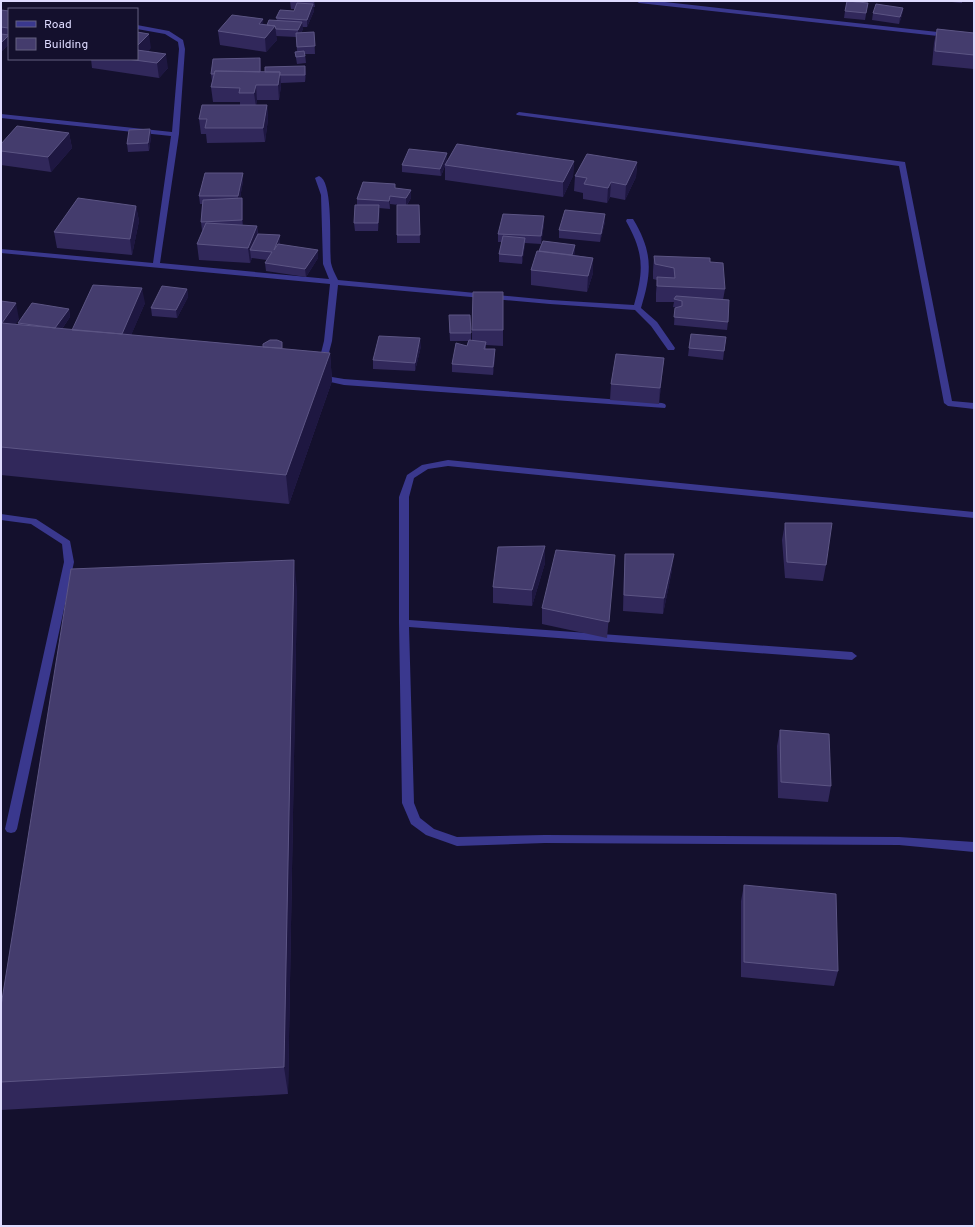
<svg xmlns="http://www.w3.org/2000/svg" width="975" height="1227" font-family="Overpass,sans-serif">
  <style>
    .lines { fill: none; stroke-linecap: round; stroke-linejoin: round }
    .lane { fill: #3a388e; fill-rule: evenodd }
    .street { fill: #3a388e; fill-rule: evenodd }
    .wall { fill: #31285b }
    .shaded-wall { fill: #1e1741 }
    .building { fill: #443c6d; stroke: #5c5584 }
  </style>
  <rect width="100%" height="100%" fill="#14102d"/>
  <g class="lines">
    <path class="lane" d="M448,460l526,52v6l-526,-52 -20,3 -14,9 -5,19v123l443,32 5,4 -5,4 -443,-33 5,176 6,15 14,11 23,8 88,-2 354,2 75,5v10l-75,-7 -354,-2 -88,3 -31,-11 -15,-11 -9,-21 -3,-180v-126l8,-22 15,-10z
      M1,514l35,5 34,22 4,21 -57,267 -2,3 -4,1 -4,-1 -2,-3 59,-267 -2,-18 -31,-20 -30,-4z"/>
    <path class="street" d="M636,1h20l318,35v4l-335,-37z
      M137,25l32,6 14,9 2,9 -6,85 -19,129 169,16 -6,-15 -2,-69 -6,-17 4,-2c15,5 10,71 12,87 1,5 4,11 7,17l212,20 84,5c10,-35 10,-52 -8,-84l1,-2h6c20,33 19,53 8,89l16,14 18,26 -1,2h-6l-17,-24 -16,-16 -85,-6 -212,-19 -6,56 -8,31 8,5 12,2 318,24 3,1 1,2 -1,2 -321,-23 -18,-4 -10,-8 8,-32 6,-57 -329,-31v-4l152,14 18,-127 -170,-18v-4l171,18 7,-83 -1,-7 -13,-8 -28,-5z
      M519,112l386,50 47,239 22,2v6l-26,-3 -4,-3 -45,-237 -382,-51 -1,-1z"/>
  </g>
  <path class="wall" d="M290,1h24l1,6h-2l1,4 -7,16h-5l1,2 -2,4 13,-1 1,22h-10l1,9 -9,1 -2,-12 2,-1 -1,-14 -20,-1 1,4 -11,12 -46,-7 -2,-14 45,-12v5l4,1 10,-5 -1,-2 18,-7 1,-2h-4z
    M942,1h20v2z
    M868,3l-3,17 -21,-2 1,-7z
    M903,8l-1,7 -3,9 -27,-4 1,-7z
    M1,10l8,1v33l-8,8z
    M937,29l37,4v36l-42,-4 2,-22z
    M151,48l-3,3 20,17 -9,10 -67,-10 -1,-9h46z
    M261,65v7l45,1 -1,9 -24,1v3l-2,14h-22l-1,5h11l1,14 -3,23 -58,1 -1,-9h-5l-2,-15 41,-14v-3h-27l-2,-15 1,-6 -1,-7z
    M150,129l1,8 -2,14 -21,1 -1,-8z
    M69,133l3,15 -21,24 -50,-7v-21z
    M447,161h127l-1,15 -10,21 -118,-17v-14l-4,10 -39,-4v-7z
    M637,162l-1,15 -11,23 -15,-3 -3,6 -24,-4v-6l-9,-2 1,-15z
    M243,173v8l-3,17h2l1,8v19l14,1 1,8 22,9v1l38,14 -12,19 -40,-6 -1,-8 2,-3 -15,-2 -2,5 -51,-3 -2,-16 6,-14h-1l-1,-8 1,-18h-2l-1,-8z
    M395,188l16,10 -4,7h12l1,38h-23v-8l2,-30 -9,-1v5l-11,-1 -1,23h-23l-1,-8 3,-18v-6z
    M136,206l3,15 -7,34 -75,-7 -3,-16z
    M605,222l-5,20 -41,-4v-8z
    M544,224l-3,20 -16,-1 -3,21 -23,-2v-8l3,-12h-4v-8z
    M575,245v8l-1,2 19,3v15l-6,19 -56,-7v-15l8,-19z
    M654,256l56,6 15,27 -2,11 5,22 -1,8 -53,-5 1,-17h2l-4,-1 1,-5h-18v-9l1,-13 -4,-1v-8z
    M187,289l1,8 -11,21 -25,-2 -1,-8z
    M503,292v54l-17,-1v4h9v8l-2,18 -41,-3v-8l15,-18 1,-5h-18l-1,-18 22,10v7l1,1v-11z
    M1,301l18,18 -4,5 3,1v-2l51,-14 1,8 -8,12 10,1 73,-27 -14,32 199,18 2,28 -43,123 -288,-29z
    M726,337l-3,23 -35,-4 1,-8z
    M421,346l-6,25 -42,-2v-9z
    M664,358l-5,46 -49,-4 1,-16z
    M785,523l41,42 -3,16 -38,-3 -3,-38z
    M545,546v17l-13,43 -39,-3v-16z
    M625,554l47,16 -9,44 -40,-3 1,-40z
    M613,571l-6,67 -65,-14v-16z
    M297,589l-9,505 -287,16v-104z
    M780,730l51,56 -3,16 -50,-4 -1,-52z
    M744,885l94,86 -4,15 -93,-9v-76z"/>
  <path class="shaded-wall" d="M313,4l1,7 -7,16v-7z
    M903,8l-1,7 -3,9 1,-7z
    M263,19l1,14 -4,5 -1,-14z
    M302,22l1,7 -5,9v-8z
    M275,26l2,14 -11,12 -1,-14z
    M149,34l2,14 -12,13 -2,-2v-13z
    M9,35v9l-8,8v-9z
    M166,54l2,14 -9,10 -2,-15z
    M260,58l1,7v15l-1,-8z
    M305,66l1,7 -1,9z
    M280,72l1,14 -2,14 -1,-15z
    M256,85l1,15 -1,7 -2,-14z
    M267,105l1,14 -3,23 -2,-14z
    M150,129l1,8 -2,14 -1,-8z
    M69,133l3,15 -21,24 -3,-15z
    M447,153v8l-2,4 -4,11 -1,-7z
    M574,161l-1,15 -10,21v-15z
    M637,162l-1,15 -11,23 1,-15z
    M243,173v8l-4,23 -1,-8z
    M611,182l-1,15 -3,6 1,-15z
    M411,190v8l-5,8v-8z
    M390,196v13l-1,-8z
    M242,198l1,8v22l-1,-8z
    M379,205l1,7 -2,19v-8z
    M136,206l3,15 -7,34 -2,-16z
    M605,214v8l-5,20 1,-8z
    M544,216v8l-3,20v-8z
    M257,226l1,15 -8,9 1,8h1l-2,5 -2,-15z
    M280,235v8l-5,15 -1,-8z
    M525,238v8l-3,18v-8z
    M575,245v8l-5,14v-8z
    M318,250v8l-12,19 -1,-8z
    M593,258v15l-6,19 1,-16z
    M142,288l3,15 -25,58 -3,-16z
    M187,289l1,8 -11,21 -1,-8z
    M16,303l3,16 -18,26v-21z
    M69,309l1,8 -13,19 -2,-8z
    M420,338l1,8 -6,25v-8z
    M495,349v8l-2,18v-8z
    M330,353l2,28 -43,123 -3,-29z
    M664,358l-2,16 -3,30 1,-16z
    M545,546v17l-13,43v-16z
    M674,554l-2,16 -9,44 1,-16z
    M294,560l3,29 -9,505 -4,-27z"/>
  <path class="building" d="M847,1l21,2 -2,10 -21,-2z
    M297,3l16,1 -6,16 -31,-2 4,-8 14,1z
    M876,4l27,4 -3,9 -27,-4z
    M1,10l8,1v16l-1,1 -7,-1z
    M232,15l31,4 -4,5 16,2 -10,12 -47,-7z
    M269,20l33,2 -4,8 -22,-1 -1,-3 -8,-1z
    M937,29l37,4v22l-39,-4z
    M137,32l12,2 -12,12z
    M314,32l1,14 -18,1 -1,-14z
    M1,34l8,1 -8,8z
    M137,50l29,4 -9,9 -30,-4h10z
    M304,51l1,5 -9,1 -1,-5z
    M260,58v14l-45,-1 -1,3h-3l2,-15z
    M305,66v9h-25v-3h-15v-5z
    M215,71l65,1 -2,13h-22l-2,8h-15l1,-5 -29,-1z
    M202,105h65l-4,23h-58l2,-9h-8z
    M17,126l52,7 -21,24 -47,-6v-7z
    M150,129l-2,14 -21,1 2,-14z
    M457,144l117,17 -11,21 -118,-17z
    M409,149l38,4 -7,16 -38,-4z
    M587,154l50,8 -11,23 -15,-3 -3,6 -24,-4 3,-6 -12,-2z
    M205,173h38l-5,23h-39z
    M363,182l32,2v4l16,2 -5,8 -16,-2 -1,5 -32,-2z
    M78,198l58,8 -6,33 -76,-7z
    M242,198v22l-41,2 2,-22z
    M355,205h24l-1,18h-24z
    M397,205h22l1,30h-23z
    M565,210l40,4 -4,20 -42,-4z
    M503,214l41,2 -3,20 -43,-2z
    M206,223l51,3 -9,22 -51,-4z
    M258,234l22,1 -6,15 4,-6 40,6 -13,19 -40,-6 7,-11 -22,-2z
    M503,236l22,2 -3,18 -23,-2z
    M543,241l32,4 -3,10 -33,-4z
    M537,251l56,7 -5,18 -57,-6z
    M654,256l56,2v4l13,1 2,26 -68,-3v-9l18,1 -1,-10 -19,-4z
    M93,285l49,3 -20,46 -50,-4z
    M162,286l25,3 -11,21 -25,-2z
    M473,292h30v38h-31z
    M676,296l53,4 -1,22 -54,-5 1,-9 7,-2v-5l-8,-2z
    M1,301l15,2 -14,20h-1z
    M32,303l37,6 -14,19 -37,-5z
    M449,315h21l1,18h-21z
    M1,323l329,30 -44,122 -285,-28z
    M691,334l35,3 -2,14 -35,-3z
    M379,336l41,2 -5,25 -42,-3z
    M270,340h7l5,2v6l-19,-1v-3z
    M469,340l17,2 -2,7h11l-2,18 -41,-3 4,-21 11,3z
    M616,354l48,4 -4,30 -49,-4z
    M785,523h47l-6,42 -39,-3z
    M545,546l-13,44 -39,-3 5,-40z
    M556,550l59,5 -6,67 -67,-14z
    M625,554h49l-10,44 -40,-3z
    M294,560l-10,507 -283,15v-76l70,-437z
    M780,730l49,4 2,52 -50,-4z
    M744,885l92,9 2,77 -94,-9z"/>
  <rect width="975" height="1227" fill="none" stroke="#dfdbff" stroke-width="4"/>
  <rect x="8" y="8" width="130" height="52" fill="#14102d" stroke="#656181"/>
  <rect x="16" y="21" width="20" height="6" fill="#3a388e" stroke="#656181"/>
  <text x="44" y="28" font-size="12" fill="#dfdbff">Road</text>
  <rect x="16" y="38" width="20" height="12" fill="#443c6d" stroke="#656181"/>
  <text x="44" y="48" font-size="12" fill="#dfdbff">Building</text>
</svg>
